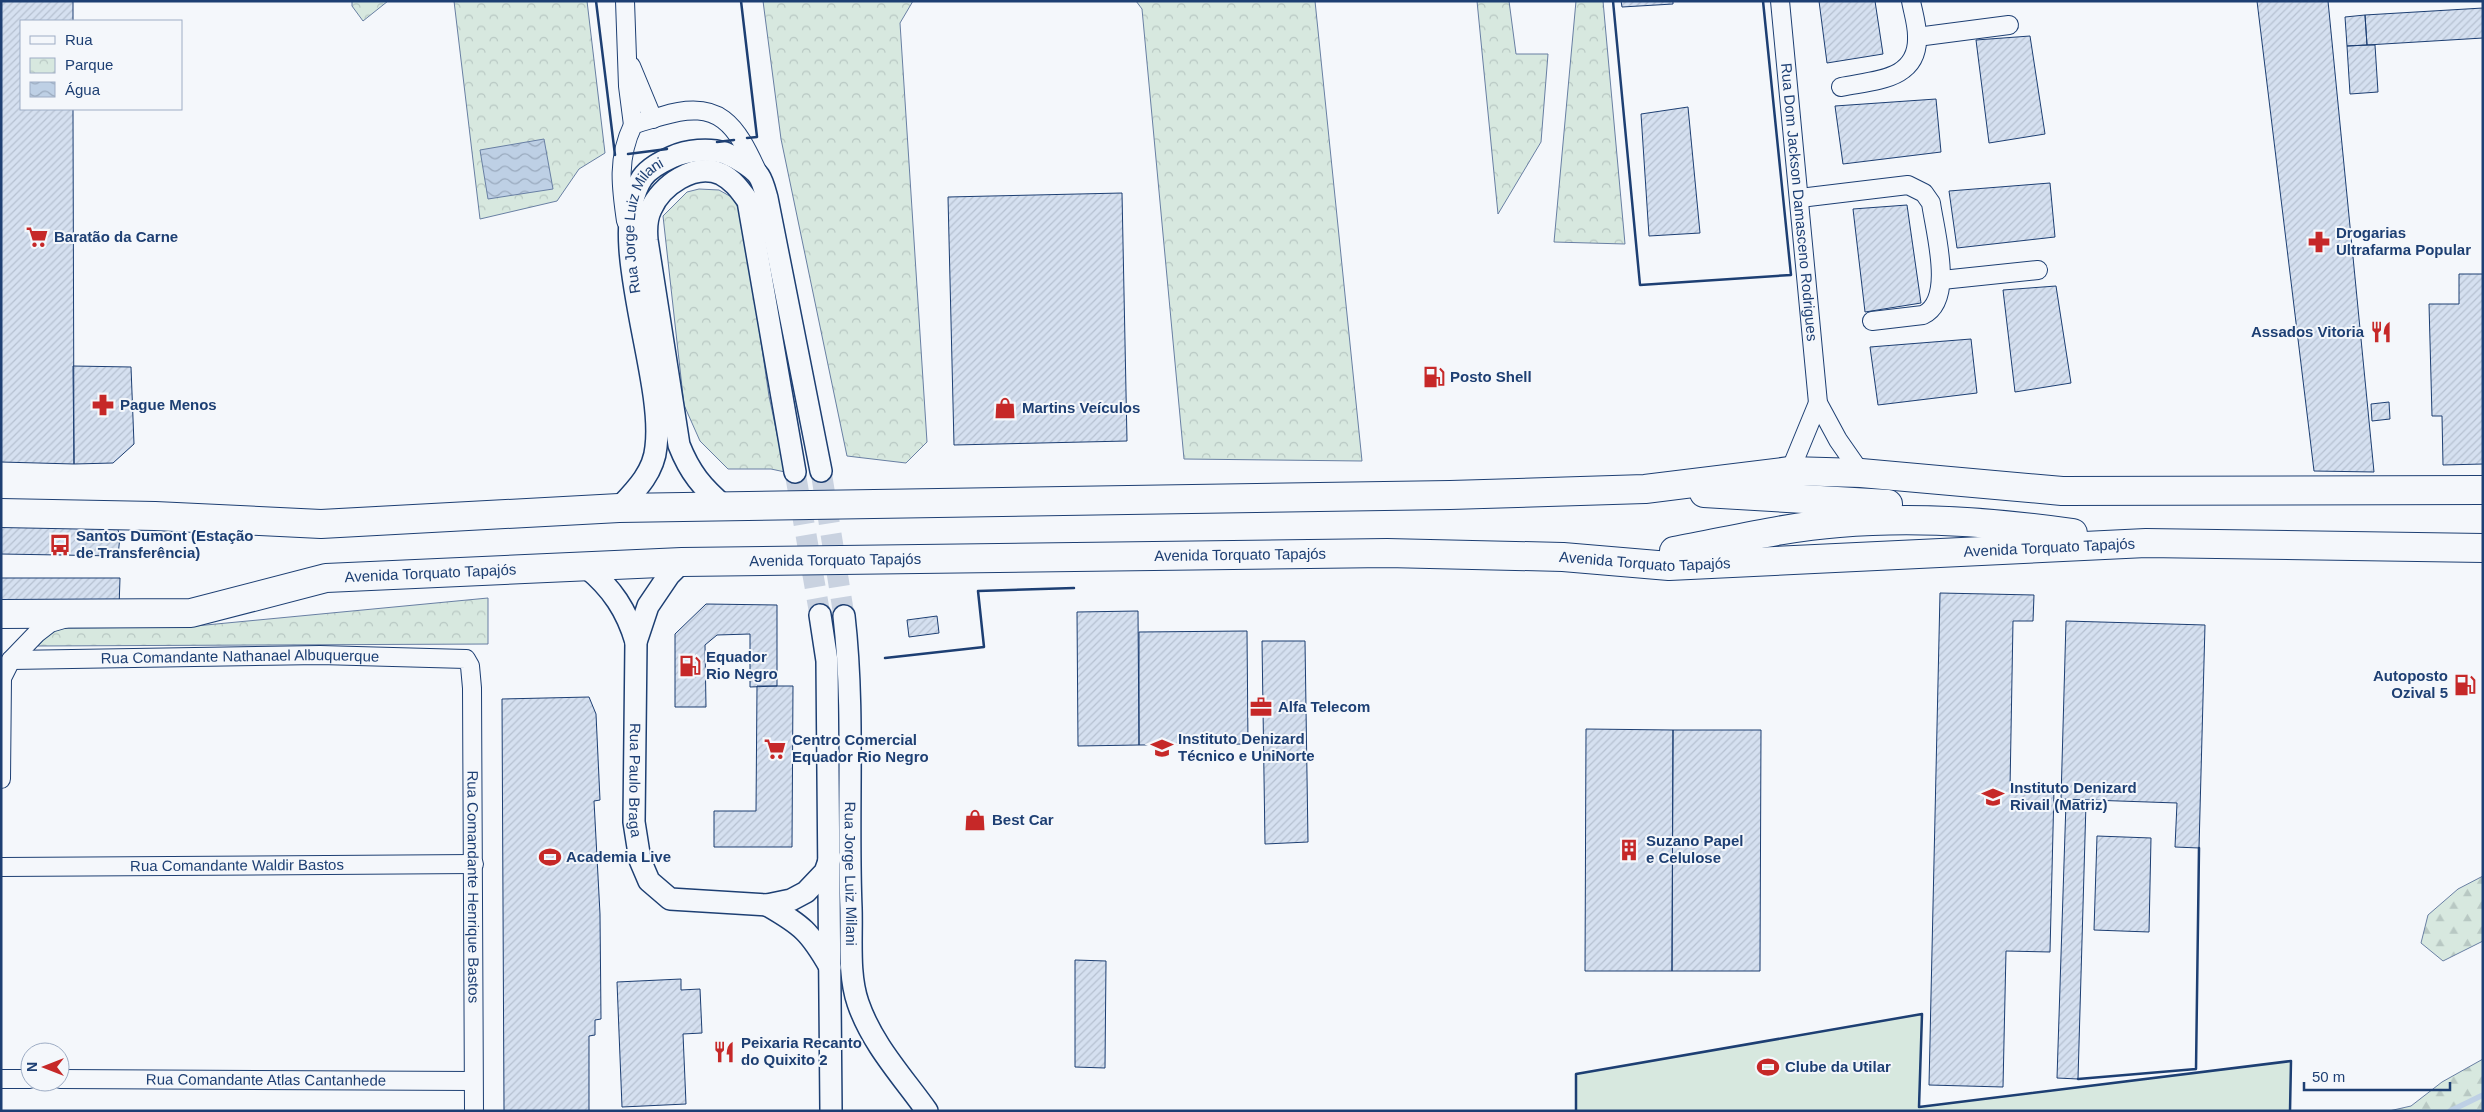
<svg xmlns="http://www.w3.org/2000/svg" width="2484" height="1112" font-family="Arial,sans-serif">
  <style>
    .forest { fill: url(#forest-firs); stroke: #687fa3 }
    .park { fill: url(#park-crowns); stroke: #687fa3 }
    .garden { fill: #d7e8df; stroke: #687fa3 }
    .water { fill: url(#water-waves); stroke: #687fa3 }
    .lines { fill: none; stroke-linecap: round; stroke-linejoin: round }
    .stream { stroke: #bed0e5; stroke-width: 5.5 }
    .building { fill: url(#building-hatch); stroke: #1d3f73 }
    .tertiary-tunnel { stroke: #c9d2e0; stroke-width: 21; stroke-dasharray: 21 11; stroke-linecap: butt }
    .minor-casing { stroke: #1d3f73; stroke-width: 20 }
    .tertiary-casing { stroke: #1d3f73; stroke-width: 24 }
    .trunk-casing { stroke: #1d3f73; stroke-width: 30 }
    .minor { stroke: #f4f7fb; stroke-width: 18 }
    .tertiary { stroke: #f4f7fb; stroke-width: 21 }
    .trunk { stroke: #f4f7fb; stroke-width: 28 }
    .wall { stroke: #1d3f73; stroke-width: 2.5 }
    .labels { text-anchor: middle; stroke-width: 4; stroke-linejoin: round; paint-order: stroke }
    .street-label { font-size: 15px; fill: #1d3f73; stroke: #f4f7fb }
    .poi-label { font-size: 15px; font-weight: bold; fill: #1d3f73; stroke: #f4f7fb; text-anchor: start }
  </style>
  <defs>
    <pattern id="forest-firs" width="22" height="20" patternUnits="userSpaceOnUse" patternTransform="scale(1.25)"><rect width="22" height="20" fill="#d7e8df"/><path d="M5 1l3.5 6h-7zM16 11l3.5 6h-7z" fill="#b8c8c3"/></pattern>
    <pattern id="park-crowns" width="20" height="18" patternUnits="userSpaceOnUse" patternTransform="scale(1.25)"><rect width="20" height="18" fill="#d7e8df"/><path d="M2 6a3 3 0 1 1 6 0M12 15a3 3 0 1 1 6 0" fill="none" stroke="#b8c8c3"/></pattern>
    <pattern id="water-waves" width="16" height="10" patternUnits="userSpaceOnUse" patternTransform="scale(1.25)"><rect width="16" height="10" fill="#bed0e5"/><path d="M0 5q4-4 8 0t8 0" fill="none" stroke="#9aaabe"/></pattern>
    <pattern id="building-hatch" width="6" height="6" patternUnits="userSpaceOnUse" patternTransform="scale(1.25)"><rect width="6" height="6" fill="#d5e0f0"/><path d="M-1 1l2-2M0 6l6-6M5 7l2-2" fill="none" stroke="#b6c1d1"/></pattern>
  </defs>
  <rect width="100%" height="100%" fill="#f4f7fb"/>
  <path class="forest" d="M2483,876v65l-40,20 -22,-18 7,-28 30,-26z
    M2483,1059v52h-94l22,-5 31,-24z"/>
  <path class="park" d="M352,1h36l-25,20 -11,-15z
    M454,1h133l18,152 -26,16 -22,32 -77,18z
    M763,1h150l-13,22 27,419 -21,21 -59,-7 -66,-317z
    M1136,1h179l47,460 -178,-2 -42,-450z
    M1477,1h32l7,53h32l-7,88 -43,72z
    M1576,1h27l22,243 -71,-2z
    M699,189l20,1 16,9 9,28 25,169 16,76 -14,-3h-43l-28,-28 -16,-36 -21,-189 24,-24z
    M488,598v46l-450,2 15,-18 132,-1z"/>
  <path class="garden" d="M1922,1014l-3,93 372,-46 -1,50h-714v-37z"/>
  <path class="water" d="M544,139l9,50 -65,10 -8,-49z"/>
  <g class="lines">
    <path class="stream" d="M2450,1111l33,-16"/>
  </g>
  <path class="building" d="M1,1h72v20h-52v88h52l1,355 -73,-2z
    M1621,1h52v3l-51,3z
    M1819,1h56l8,53 -56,9z
    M2257,1h71l46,471 -60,-1z
    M2483,8v30l-116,7 -2,-30z
    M2365,15l2,30 -20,1 -2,-29z
    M2030,36l15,98 -56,9 -13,-103z
    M2367,45h8l3,47 -28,2 -3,-48z
    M1936,99l5,53 -98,12 -8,-58z
    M1688,107l12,126 -51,3 -8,-122z
    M2050,183l5,54 -98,11 -8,-57z
    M1122,193l5,248 -173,4 -6,-248z
    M1907,205l14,98 -56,9 -12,-103z
    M2459,274h24v190l-40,1 -1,-49h-10l-3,-112h30z
    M2056,286l15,97 -56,9 -12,-102z
    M1971,339l6,54 -99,12 -8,-58z
    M73,366l58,1 3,77 -21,19 -39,1z
    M2389,402l1,17 -18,2 -1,-17z
    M1,527h116l3,9 -2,20 -117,-2z
    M1,578h119l-1,30 -118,-3z
    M1940,593l94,2 -1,26h-20l-3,168 44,1 -4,162 -44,-1 -3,136 -74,-2z
    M706,604l71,1v81l-27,1v-53l-33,1 -12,10 1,62h-31v-73z
    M1138,611l1,134 -61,1 -1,-134z
    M937,616l2,17 -30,4 -2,-17z
    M2066,621l139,4 -6,223 -24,-1 2,-44 -116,-4z
    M1247,631l1,113 -109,1v-113z
    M1262,641h43l3,201 -43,2z
    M757,686h36l-1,161h-78v-36h42z
    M589,697l7,17 4,86 -6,1 6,113 1,105 -6,1v15l-6,1v75h-85l-2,-412z
    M1586,729l87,1 -1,241h-87z
    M1673,730h88l-1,241h-88z
    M2066,802l20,1 -8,276 -21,-1z
    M2097,836l54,2 -2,94 -55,-2z
    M1075,960l31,1 -1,107 -30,-1z
    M681,979v11l19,-1 2,44 -19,1 3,70 -64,3 -5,-125z"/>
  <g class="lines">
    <path class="tertiary-tunnel" d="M821,471l23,145
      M795,472l25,143"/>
    <g class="minor-casing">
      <g id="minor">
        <path d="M625,1l3,85 5,39"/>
        <path id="s1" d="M1780,1l38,402 20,37 23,33"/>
        <path d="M1917,37l92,-12"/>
        <path d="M631,66l22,53"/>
        <path d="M1841,87c33,-7 78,-6 76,-51 0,-12 -4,-24 -6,-35"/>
        <path d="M1800,198l108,-13 16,8 7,10c4,29 24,97 -8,112l-51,6"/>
        <path d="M626,221c-5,-34 -9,-63 7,-96 10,-4 19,-6 29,-9 58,-18 74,9 96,57"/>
        <path d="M1942,280l96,-10"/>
        <path d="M1790,471l28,-68"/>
        <path id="s2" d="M11,660l309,-5 146,4 4,7 2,22 2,423"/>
        <path d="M1,779l1,-101 9,-18 26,-27 13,-10 17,-5"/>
        <path id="s3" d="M1,867l473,-3"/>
        <path d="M1,1079h29"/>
        <path id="s4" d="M60,1079l413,2"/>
      </g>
    </g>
    <g class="tertiary-casing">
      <g id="tertiary">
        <path d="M725,507c-23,-20 -35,-34 -46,-62l-32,-205c-1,-11 -1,-21 4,-31 10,-23 43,-47 70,-35 12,6 19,16 27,27l47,271"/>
        <path id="s5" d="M619,508c17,-18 35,-36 37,-61 9,-71 -52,-210 -14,-269 7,-10 19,-16 30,-21 15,-7 37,-9 53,-4 10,4 28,14 34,23 4,6 6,15 8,22l54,273"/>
        <path id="s6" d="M682,562l-13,13 -21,31 -12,36 -2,180 6,38 9,21 21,18 97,6 24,-5 15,-8 19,-20 5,-14"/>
        <path d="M586,567c26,21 41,44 50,75"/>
        <path d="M820,615l7,46 4,450"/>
        <path id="s7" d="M844,616c11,96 3,195 7,292 1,30 -3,66 7,95 14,41 44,73 69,108"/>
        <path d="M767,905c35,20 43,27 63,62"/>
      </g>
    </g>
    <g class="trunk-casing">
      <g id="trunk">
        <path d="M1704,493l184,11"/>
        <path d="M1,513l154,3 166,8 298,-16 831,-13 195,-6 145,-18 71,2 201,18 421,-1"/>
        <path d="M1674,551c55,-10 110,-24 165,-28 78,-7 156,-1 234,10"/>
        <path id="s8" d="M1,614l190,-1 135,-35 356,-16 705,-9 176,4 106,9 477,-23 337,5"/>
      </g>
    </g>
    <use href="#minor" class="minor"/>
    <use href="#tertiary" class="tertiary"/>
    <use href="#trunk" class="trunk"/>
    <path class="wall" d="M596,1l19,154
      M741,1l16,136 -10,1
      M1613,1l27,284 151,-10 -28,-274
      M717,142l17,-2
      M628,154l39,-5
      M885,658l99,-11 -6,-56 96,-3
      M2078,1079l118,-10 3,-221
      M1576,1111v-37l346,-60 -3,93 372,-46 -1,50"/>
  </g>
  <defs>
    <g id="supermarket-bare" transform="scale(1.725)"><path d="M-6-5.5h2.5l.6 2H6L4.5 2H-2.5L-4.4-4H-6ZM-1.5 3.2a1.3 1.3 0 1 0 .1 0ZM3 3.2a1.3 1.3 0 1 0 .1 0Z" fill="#c62828" stroke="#f4f7fb" stroke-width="2.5" paint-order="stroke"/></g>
    <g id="pharmacy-bare" transform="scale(1.725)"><path d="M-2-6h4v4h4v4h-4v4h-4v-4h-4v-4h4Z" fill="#c62828" stroke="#f4f7fb" stroke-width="2.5" paint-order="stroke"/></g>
    <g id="restaurant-bare" transform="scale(1.725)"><path d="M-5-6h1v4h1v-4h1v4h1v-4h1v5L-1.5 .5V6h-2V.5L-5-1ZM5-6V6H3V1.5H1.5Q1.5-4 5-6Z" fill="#c62828" stroke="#f4f7fb" stroke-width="2.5" paint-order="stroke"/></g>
    <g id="fuel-bare" transform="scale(1.725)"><path d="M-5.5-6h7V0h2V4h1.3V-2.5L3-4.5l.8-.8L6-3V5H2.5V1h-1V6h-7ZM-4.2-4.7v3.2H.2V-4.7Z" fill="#c62828" stroke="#f4f7fb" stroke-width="2.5" paint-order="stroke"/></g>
    <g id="shop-bare" transform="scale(1.725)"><path d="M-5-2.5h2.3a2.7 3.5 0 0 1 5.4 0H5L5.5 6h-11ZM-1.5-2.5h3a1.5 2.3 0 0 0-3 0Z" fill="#c62828" stroke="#f4f7fb" stroke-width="2.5" paint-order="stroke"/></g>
    <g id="bus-bare" transform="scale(1.725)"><path d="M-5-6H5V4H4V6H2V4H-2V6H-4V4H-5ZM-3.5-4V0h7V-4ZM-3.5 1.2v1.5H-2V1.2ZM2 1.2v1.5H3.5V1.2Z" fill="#c62828" stroke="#f4f7fb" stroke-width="2.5" paint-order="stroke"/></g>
    <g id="office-bare" transform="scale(1.725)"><path d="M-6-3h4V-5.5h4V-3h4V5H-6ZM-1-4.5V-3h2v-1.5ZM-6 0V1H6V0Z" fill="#c62828" stroke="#f4f7fb" stroke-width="2.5" paint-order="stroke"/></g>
    <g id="university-bare" transform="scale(1.725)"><path d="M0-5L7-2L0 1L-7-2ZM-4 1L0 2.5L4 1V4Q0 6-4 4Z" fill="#c62828" stroke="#f4f7fb" stroke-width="2.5" paint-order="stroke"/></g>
    <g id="school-bare" transform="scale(1.725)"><path d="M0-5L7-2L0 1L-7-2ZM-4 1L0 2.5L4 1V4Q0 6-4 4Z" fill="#c62828" stroke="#f4f7fb" stroke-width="2.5" paint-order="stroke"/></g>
    <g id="building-bare" transform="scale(1.725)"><path d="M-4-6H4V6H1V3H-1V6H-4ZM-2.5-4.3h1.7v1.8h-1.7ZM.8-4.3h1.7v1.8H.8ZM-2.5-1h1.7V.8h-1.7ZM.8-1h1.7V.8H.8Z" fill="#c62828" stroke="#f4f7fb" stroke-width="2.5" paint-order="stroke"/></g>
    <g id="stadium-bare" transform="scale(1.725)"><path d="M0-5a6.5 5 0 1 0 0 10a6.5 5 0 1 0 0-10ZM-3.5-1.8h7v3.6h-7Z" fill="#c62828" stroke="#f4f7fb" stroke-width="2.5" paint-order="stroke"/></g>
  </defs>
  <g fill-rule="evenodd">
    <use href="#supermarket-bare" x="37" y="237"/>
    <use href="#pharmacy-bare" x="2319" y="242"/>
    <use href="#restaurant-bare" x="2381" y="332"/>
    <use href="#fuel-bare" x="1434" y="377"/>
    <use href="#pharmacy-bare" x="103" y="405"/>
    <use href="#shop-bare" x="1005" y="408"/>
    <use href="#bus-bare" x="60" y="545"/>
    <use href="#fuel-bare" x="690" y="666"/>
    <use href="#fuel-bare" x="2465" y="685"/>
    <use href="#office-bare" x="1261" y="707"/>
    <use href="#university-bare" x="1162" y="748"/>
    <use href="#supermarket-bare" x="775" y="749"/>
    <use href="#school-bare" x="1993" y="797"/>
    <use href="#shop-bare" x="975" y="820"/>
    <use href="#building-bare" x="1629" y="850"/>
    <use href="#stadium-bare" x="550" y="857"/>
    <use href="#restaurant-bare" x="724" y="1052"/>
    <use href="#stadium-bare" x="1768" y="1067"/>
  </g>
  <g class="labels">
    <g class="street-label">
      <text dy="5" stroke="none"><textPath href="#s1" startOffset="202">Rua Dom Jackson Damasceno Rodrigues</textPath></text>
      <text dy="5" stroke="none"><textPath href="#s5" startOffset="300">Rua Jorge Luiz Milani</textPath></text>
      <text dy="5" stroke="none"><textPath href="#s8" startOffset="2054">Avenida Torquato Tapajós</textPath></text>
      <text dy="5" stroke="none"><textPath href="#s8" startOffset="1244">Avenida Torquato Tapajós</textPath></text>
      <text dy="5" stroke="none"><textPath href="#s8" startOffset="1649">Avenida Torquato Tapajós</textPath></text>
      <text dy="5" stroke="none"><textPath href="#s8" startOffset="839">Avenida Torquato Tapajós</textPath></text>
      <text dy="5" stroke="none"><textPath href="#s8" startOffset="434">Avenida Torquato Tapajós</textPath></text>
      <text dy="5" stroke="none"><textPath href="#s2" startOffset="229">Rua Comandante Nathanael Albuquerque</textPath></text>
      <text dy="5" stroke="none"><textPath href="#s6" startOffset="232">Rua Paulo Braga</textPath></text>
      <text dy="5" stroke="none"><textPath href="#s3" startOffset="236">Rua Comandante Waldir Bastos</textPath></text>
      <text dy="5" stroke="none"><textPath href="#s7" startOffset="258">Rua Jorge Luiz Milani</textPath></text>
      <text dy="5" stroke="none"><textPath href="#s2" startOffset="684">Rua Comandante Henrique Bastos</textPath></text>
      <text dy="5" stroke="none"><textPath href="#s4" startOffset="206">Rua Comandante Atlas Cantanhede</textPath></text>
    </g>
    <g class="poi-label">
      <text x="2336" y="238">Drogarias<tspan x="2336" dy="17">Ultrafarma Popular</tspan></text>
      <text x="54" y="242">Baratão da Carne</text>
      <text x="2364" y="337" text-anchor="end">Assados Vitoria</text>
      <text x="1450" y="382">Posto Shell</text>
      <text x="120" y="410">Pague Menos</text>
      <text x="1022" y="413">Martins Veículos</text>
      <text x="76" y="541">Santos Dumont (Estação<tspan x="76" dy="17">de Transferência)</tspan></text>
      <text x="706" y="662">Equador<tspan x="706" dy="17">Rio Negro</tspan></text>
      <text x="2448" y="681" text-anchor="end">Autoposto<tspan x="2448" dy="17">Ozival 5</tspan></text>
      <text x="1278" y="712">Alfa Telecom</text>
      <text x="1178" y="744">Instituto Denizard<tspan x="1178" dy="17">Técnico e UniNorte</tspan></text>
      <text x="792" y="745">Centro Comercial<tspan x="792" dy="17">Equador Rio Negro</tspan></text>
      <text x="2010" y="793">Instituto Denizard<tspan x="2010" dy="17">Rivail (Matriz)</tspan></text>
      <text x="992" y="825">Best Car</text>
      <text x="1646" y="846">Suzano Papel<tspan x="1646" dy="17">e Celulose</tspan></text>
      <text x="566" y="862">Academia Live</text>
      <text x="741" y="1048">Peixaria Recanto<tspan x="741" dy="17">do Quixito 2</tspan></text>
      <text x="1785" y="1072">Clube da Utilar</text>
    </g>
  </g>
  <rect width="2484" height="1112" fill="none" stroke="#1d3f73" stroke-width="5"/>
  <rect x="20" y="20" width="162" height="90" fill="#f4f7fb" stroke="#9eadc5"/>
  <rect x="30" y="36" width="25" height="8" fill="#f4f7fb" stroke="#9eadc5"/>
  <text x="65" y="45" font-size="15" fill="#1d3f73">Rua</text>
  <rect x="30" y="58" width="25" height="15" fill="url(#park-crowns)" stroke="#9eadc5"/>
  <text x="65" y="70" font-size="15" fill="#1d3f73">Parque</text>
  <rect x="30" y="82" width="25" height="15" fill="url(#water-waves)" stroke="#9eadc5"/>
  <text x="65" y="95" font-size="15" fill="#1d3f73">Água</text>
  <g transform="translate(45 1067) rotate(270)"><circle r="24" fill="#f4f7fb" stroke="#9eadc5"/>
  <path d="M0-4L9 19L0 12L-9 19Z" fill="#c62828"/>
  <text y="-8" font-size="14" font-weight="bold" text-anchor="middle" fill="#1d3f73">N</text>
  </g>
  <path d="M2304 1082v8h146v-8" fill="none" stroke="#1d3f73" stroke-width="2.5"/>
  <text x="2312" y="1082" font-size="15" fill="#1d3f73" stroke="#f4f7fb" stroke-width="4" paint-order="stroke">50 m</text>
</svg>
